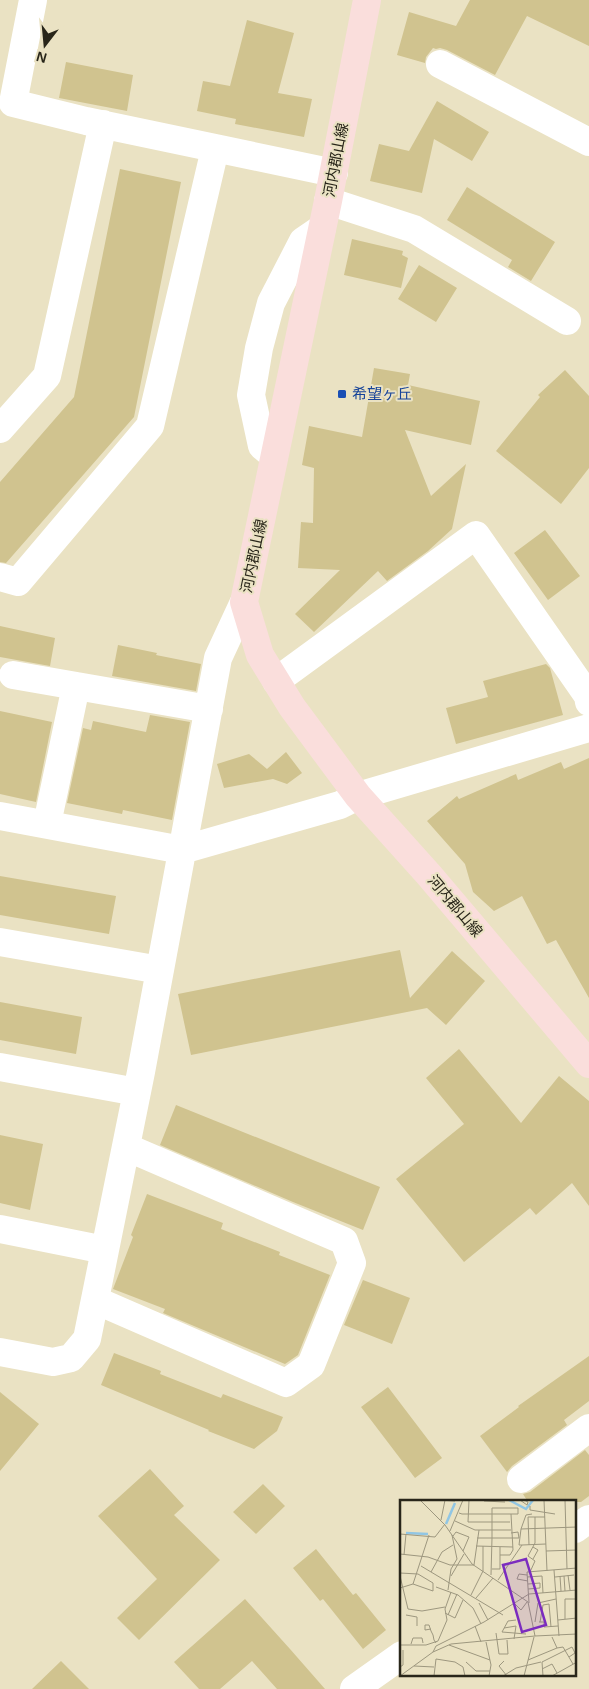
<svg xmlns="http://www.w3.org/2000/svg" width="589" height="1689" font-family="Helvetica,'Noto Sans JP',sans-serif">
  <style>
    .building { fill: #d0c38f }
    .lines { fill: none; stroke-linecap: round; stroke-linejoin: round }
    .street { stroke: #fff; stroke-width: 28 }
    .secondary { stroke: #fadedc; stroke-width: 28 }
    .transit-dot { fill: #1a4fb4; stroke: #eae2c3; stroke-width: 2 }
    .labels { text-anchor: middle; stroke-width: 4; stroke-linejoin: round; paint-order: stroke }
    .street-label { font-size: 15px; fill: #29261a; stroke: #eae2c3 }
    .transit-label { font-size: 15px; fill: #164399; stroke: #eae2c3; text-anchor: start }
    .inset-river { fill: none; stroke: #91c6e4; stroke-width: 2.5 }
    .inset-road { fill: none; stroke: #9d977f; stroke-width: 1 }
    .view { fill: #7b2cbf; fill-opacity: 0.15; stroke: #7b2cbf; stroke-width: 2.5 }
    .inset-edge { fill: none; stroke: #29261a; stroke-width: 2.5 }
  </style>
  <rect width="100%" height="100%" fill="#eae2c3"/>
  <path class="building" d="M470,0h119v46l-62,-30 -32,59 -48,-25 -7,-2 -4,1 -3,-1 -7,9 -1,6 -28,-8 12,-43 47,14z
    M247,20l47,13 -16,60 34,6 -8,38 -69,-13 1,-5 -39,-8 6,-30 27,5z
    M66,62l67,13 -6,36 -68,-13z
    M437,101l52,31 -17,29 -38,-22 -12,54 -52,-12 9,-37 30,7z
    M120,169l61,13 -47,235 -128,146 -6,-1v-80l74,-85z
    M467,187l88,55 -24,39 -23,-14 4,-7 -65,-40z
    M352,239l51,12 -1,4 6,3 -7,30 -57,-13z
    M419,265l38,23 -21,34 -38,-23z
    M374,368l36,6 -2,11 72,16 -9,44 -66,-15 26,66 35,-32 -14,65 -24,22 -41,30 -9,-10 -64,61 -19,-18 45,-44 -42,-2 3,-46 12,1 1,-55 -12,-3 7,-39 53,11z
    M565,370l24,26v72l-28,36 -65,-53 44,-54 -2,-2z
    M545,530l35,46 -32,24 -34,-47z
    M0,626l55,12 -5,28 -50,-9z
    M118,645l39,8 -1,2 45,9 -5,27 -84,-15z
    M546,664l4,4 13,47 -107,29 -10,-36 42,-11 -5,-16z
    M0,711l52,11 -16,80 -36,-8z
    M150,715l40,7 -18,98 -49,-10 -1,4 -55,-11 16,-75 8,2 2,-9 53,11z
    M286,752l16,21 -15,11 -14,-5 -49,9 -7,-24 32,-10 18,15z
    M589,758v240l-33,-58 -9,4 -25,-48 -28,15 -21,-19 -8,-28 -38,-43 30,-25 2,3 57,-25 2,6 43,-18 3,7z
    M0,876l116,20 -7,38 -109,-19z
    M400,950l10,48 42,-47 33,30 -39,44 -19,-17 -236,47 -13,-61z
    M0,1002l82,15 -6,37 -76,-14z
    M459,1049l62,74 38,-47 30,25v105l-17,-23 -36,32 -6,-7 -66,54 -68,-83 68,-55 -38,-46z
    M176,1105l204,82 -17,43 -70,-28 -133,-57z
    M0,1135l43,9 -13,66 -30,-7z
    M147,1194l76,29 -2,6 59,23 -1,3 51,20 -32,80 -13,9 -122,-51 2,-4 -52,-20 20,-52 -2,-2z
    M363,1280l47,18 -18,46 -48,-19z
    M114,1353l47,18 -1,3 61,24 2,-4 60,23 -6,14 -23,18 -46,-18 1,-1 -108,-45z
    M589,1356v45l-25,19 3,5 -55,41 -5,6 -27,-36 39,-29 -1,-1z
    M388,1387l54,71 -27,20 -54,-71z
    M0,1392l39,32 -39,47z
    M585,1450l4,5v41l-8,6h-53l-5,-8 7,-2z
    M150,1469l34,37 -10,9 46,45 -81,80 -22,-22 40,-39 -59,-63z
    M263,1484l22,22 -29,28 -23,-22z
    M316,1549l37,46 3,-2 30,37 -23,19 -40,-50 -3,2 -27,-33z
    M245,1599l45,50 35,40h-48l-25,-28 -32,28h-21l-25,-27z
    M61,1661l28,28h-57z"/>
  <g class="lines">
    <path class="street" d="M33,0l-20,103 73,18 248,52
      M440,64l149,78
      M328,201l86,28 153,92
      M0,429l47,-53 56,-252
      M274,456l-12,-10 -11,-51 8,-47 12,-45 32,-62 19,-13
      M0,577l18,5 132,-156 65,-277
      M13,675l196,34
      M276,681l200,-146 112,161 1,6
      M0,816l182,34 158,-45 18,-9 231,-68
      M47,824l29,-138
      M0,942l160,28
      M0,1067l137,25
      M0,1229l105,21
      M95,1300l191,83 25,-18 41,-102 -8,-22 -218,-94
      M0,1352l53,10 18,-4 16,-19 54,-267 77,-414 26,-56
      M521,1479l68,-51
      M575,1529l14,-10
      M354,1689l48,-34"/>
    <path class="secondary" d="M367,0l-39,201 -84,401 16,53 32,52 66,89 71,79 160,189"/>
  </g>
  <rect class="transit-dot" x="337" y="389" width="10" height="10" rx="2.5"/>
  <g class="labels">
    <g class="street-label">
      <text transform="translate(336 160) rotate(-79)" y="5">河内郡山線</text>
      <text transform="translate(254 556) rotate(-78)" y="5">河内郡山線</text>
      <text transform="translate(455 906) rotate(50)" y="5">河内郡山線</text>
    </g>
    <g class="transit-label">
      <text x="352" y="399">希望ヶ丘</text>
    </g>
  </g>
  <g transform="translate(400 1500)">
    <rect width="176" height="176" fill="#eae2c3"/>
    <path class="inset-river" d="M109,0l17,9 7,-9M46,24l9,-21M6,33l22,1"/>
    <path class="inset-road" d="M20,0l25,25 27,39 56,38 7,34 42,-2M39,0l16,1M120,0l7,5 1,-3 -4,-2M144,0l3,71M165,0l2,69M84,1l21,1M130,6v4l25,4M59,13l3,1h56v-6h-26v30l-1,37M41,20l4,-20M55,21l20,9h36M68,22h42M68,22l1,-22M121,29l5,-14 6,-1M50,31l13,-31M0,34l35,3 10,-13M53,36l3,-4 13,5 -6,14M77,38h42l-1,-6 -7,1M122,45h-3l2,-16 56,-2M129,45l-1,-28h7M76,46l37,1M146,51l31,-1M0,54l28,3 22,8h24l5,-35M4,55l2,-21M100,55h10l3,-5 -2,-36M133,59l5,-9 -5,-3M21,66l82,49M92,69h8v-22M154,70l5,66M31,72l11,-20 11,-7M130,72l5,-11 -7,-5 7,-13v-26h10M0,73l18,1 15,9v8l-20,-7 -13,4M127,75l-8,-1 -2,5 11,2M168,75l2,15M0,76l8,33 14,2 23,-4M51,76l13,-22M160,76l1,15M164,76l1,15M127,77l15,-1 1,17M155,77l19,-2M98,80l24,-35 24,-1M13,84l16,-49M128,84l12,-1v5l-12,1M36,87l22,8 15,13 8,16M48,90l3,-21 6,-10 -5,-24M71,95l12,-24v-25M76,98l17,-20M79,103l9,17M114,103l7,7 6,-8M129,103l-2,-31 50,-4M45,113l10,5 8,-18M6,115l11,2v9M48,115l9,-21M165,119v-20h12M116,120l-8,1 -6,11 24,2M158,120l19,-2M135,122l3,-19 18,-4M139,122h5v5l14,-1M140,122l3,-17 6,-1 2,23M75,126l6,16M104,128l12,-2 -2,13M31,129l-6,1v-5h4l2,6 2,4 1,5 2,3M96,133l3,21h9l-1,-14M152,137l5,11 6,-1 10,17M86,142l5,23 -2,11M11,144l2,-6h9l1,5M0,145h26l12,-4 9,-21 -2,-11 6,-17M49,145l41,15M33,152l3,-6 48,-24 45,-28 48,-4M128,160l29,-12M104,161l-5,5 8,10M66,162l10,9h14M14,166l20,1M0,167l3,-2v-15M142,169l10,-5 5,9M0,176l33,-24 18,-8 84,-8M34,176l2,-17 19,3 8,5 2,9M103,176l13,-8 25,-6M124,176l10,-39M143,176l-1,-14 30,-15 3,6 -6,4M152,176l25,-14"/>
    <path class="view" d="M126,59l20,66 -24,7 -19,-67z"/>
    <rect width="176" height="176" class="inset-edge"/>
  </g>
  <g transform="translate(45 45) rotate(196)" stroke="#eae2c3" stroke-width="4" paint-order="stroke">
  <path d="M0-4L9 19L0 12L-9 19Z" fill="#29261a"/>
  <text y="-8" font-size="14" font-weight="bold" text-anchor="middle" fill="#29261a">N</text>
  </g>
</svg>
